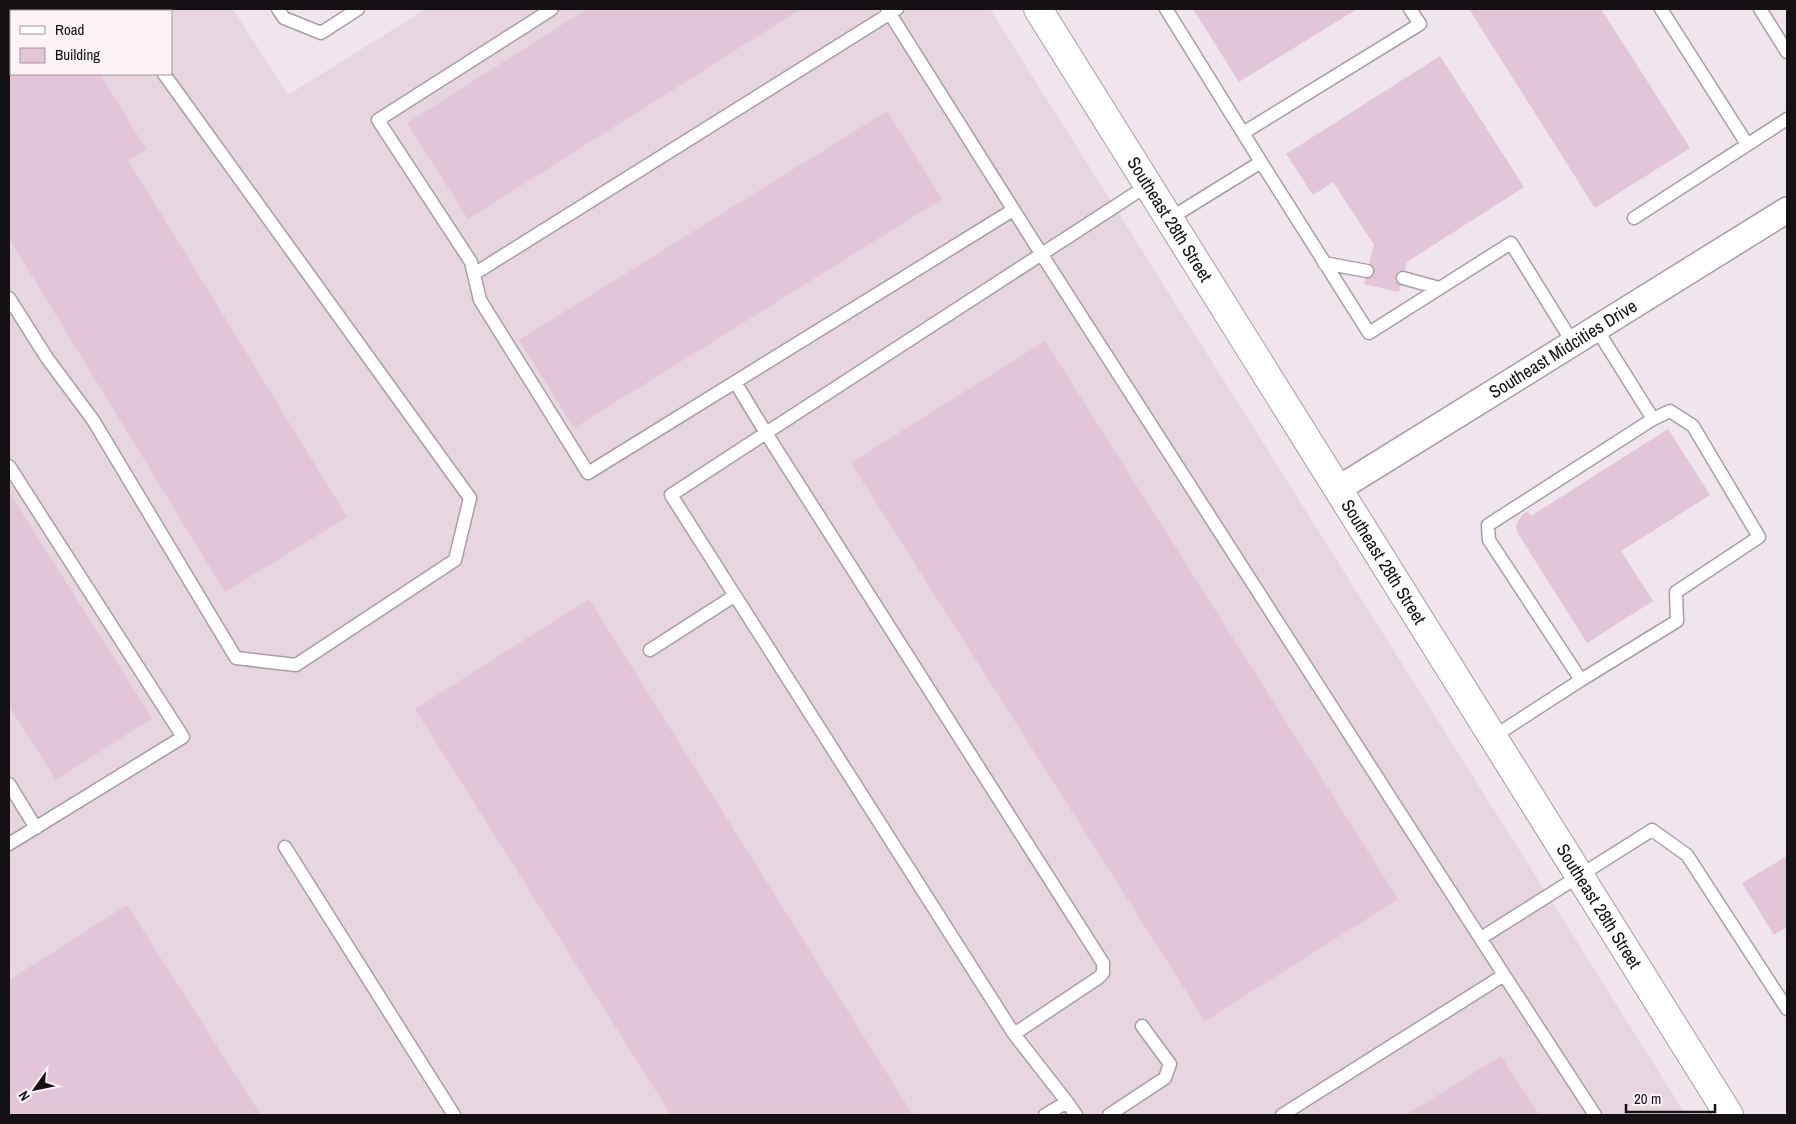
<svg xmlns="http://www.w3.org/2000/svg" width="1796" height="1124" font-family="'Archivo Narrow',sans-serif">
  <style>
    .built { fill: #e7d5df; fill-rule: evenodd }
    .building { fill: #e2c5d6 }
    .lines { fill: none; stroke-linecap: round; stroke-linejoin: round }
    .lane-casing { stroke: #a89ea4; stroke-width: 15 }
    .street-casing { stroke: #a89ea4; stroke-width: 28 }
    .secondary-casing { stroke: #a89ea4; stroke-width: 30 }
    .lane { stroke: #fff; stroke-width: 12 }
    .street { stroke: #fff; stroke-width: 25 }
    .secondary { stroke: #fff; stroke-width: 28 }
    .labels { text-anchor: middle; stroke-width: 4; stroke-linejoin: round; paint-order: stroke }
    .street-label { font-size: 18px; fill: #141013; stroke: #fef2f9 }
  </style>
  <rect width="100%" height="100%" fill="#f0e5ec"/>
  <path class="built" d="M9,9h224l55,86 138,-86h564l696,1106h-1677zM11,11h160v63h-160z"/>
  <path class="building" d="M9,9h28l1,2h-27v63h66l2,3 6,-3h15l46,75 -18,11 219,357 -122,75 -216,-354z
    M587,9h214l-333,210 -61,-96z
    M1193,9h164l-118,73z
    M1469,9h132l89,139 -95,60z
    M1440,56l84,131 -117,75 -8,30 -35,-8 10,-39 -41,-63 -20,13 -27,-41z
    M887,111l55,88 -368,229 -55,-88z
    M1045,341l353,558 -193,122 -354,-558z
    M1668,429l42,66 -89,56 32,50 -66,42 -70,-111 -1,-7 6,-10 6,-4 3,5z
    M9,492l143,226 -96,62 -47,-74z
    M589,599l324,516h-242l-256,-406z
    M1787,856v71l-13,8 -32,-52z
    M127,905l134,210h-252v-135z
    M1501,1056l38,59h-133z"/>
  <g class="lines">
    <g class="lane-casing">
      <path id="lane" d="M117,9l2,2
        M278,9l6,9 37,15 37,-24
        M552,9l-174,111 93,142 9,38 108,173 425,-263
        M887,9l155,246 462,720
        M1166,9l95,153 -92,57
        M1661,9l86,135
        M1760,9l27,43
        M1243,133l177,-109 -10,-15
        M1261,162l108,171 142,-90 62,100
        M1634,218l153,-99
        M1324,263l43,8
        M474,274l423,-265
        M1403,278l36,10
        M9,298l38,60 46,62 143,238 60,7 159,-105 15,-62 -306,-424
        M735,382l31,51 382,-248
        M9,466l174,271 -174,107
        M650,650l84,-54
        M1581,680l96,-59 -1,-29 83,-55 -66,-111 -23,-15 -17,8
        M1493,737l88,-57 -92,-140 -1,-15 165,-106 -57,-91
        M9,784l27,44
        M285,847l169,268
        M1481,938l171,-108 35,25 100,154
        M1014,1034l84,-56 5,-5v-10l-337,-530 -95,62 343,539 53,68
        M1045,1115l22,-13 9,13
        M1109,1115l56,-37 5,-14 -28,-38
        M1282,1115l222,-140 91,140"/>
    </g>
    <g class="street-casing">
      <g id="street">
        <path id="s1" d="M1338,489l449,-279"/>
      </g>
    </g>
    <g class="secondary-casing">
      <g id="secondary">
        <path id="s2" d="M1038,9l691,1106"/>
      </g>
    </g>
    <use href="#lane" class="lane"/>
    <use href="#street" class="street"/>
    <use href="#secondary" class="secondary"/>
  </g>
  <g class="labels">
    <g class="street-label">
      <text dy="6" stroke="none"><textPath href="#s2" startOffset="248">Southeast 28th Street</textPath></text>
      <text dy="6" stroke="none"><textPath href="#s1" startOffset="265">Southeast Midcities Drive</textPath></text>
      <text dy="6" stroke="none"><textPath href="#s2" startOffset="652">Southeast 28th Street</textPath></text>
      <text dy="6" stroke="none"><textPath href="#s2" startOffset="1058">Southeast 28th Street</textPath></text>
    </g>
  </g>
  <rect width="1796" height="1124" fill="none" stroke="#141013" stroke-width="20"/>
  <rect x="10" y="10" width="162" height="65" fill="#fef2f9" stroke="#a0989d"/>
  <rect x="20" y="26" width="25" height="8" fill="#ffffff" stroke="#a0989d"/>
  <text x="55" y="35" font-size="15" fill="#141013">Road</text>
  <rect x="20" y="48" width="25" height="15" fill="#e2c5d6" stroke="#a0989d"/>
  <text x="55" y="60" font-size="15" fill="#141013">Building</text>
  <g transform="translate(35 1089) rotate(237)" stroke="#fef2f9" stroke-width="4" paint-order="stroke">
  <path d="M0-4L9 19L0 12L-9 19Z" fill="#141013"/>
  <text y="-8" font-size="14" font-weight="bold" text-anchor="middle" fill="#141013">N</text>
  </g>
  <path d="M1626 1104v8h89v-8" fill="none" stroke="#141013" stroke-width="2.5"/>
  <text x="1634" y="1104" font-size="15" fill="#141013" stroke="#fef2f9" stroke-width="4" paint-order="stroke">20 m</text>
</svg>
